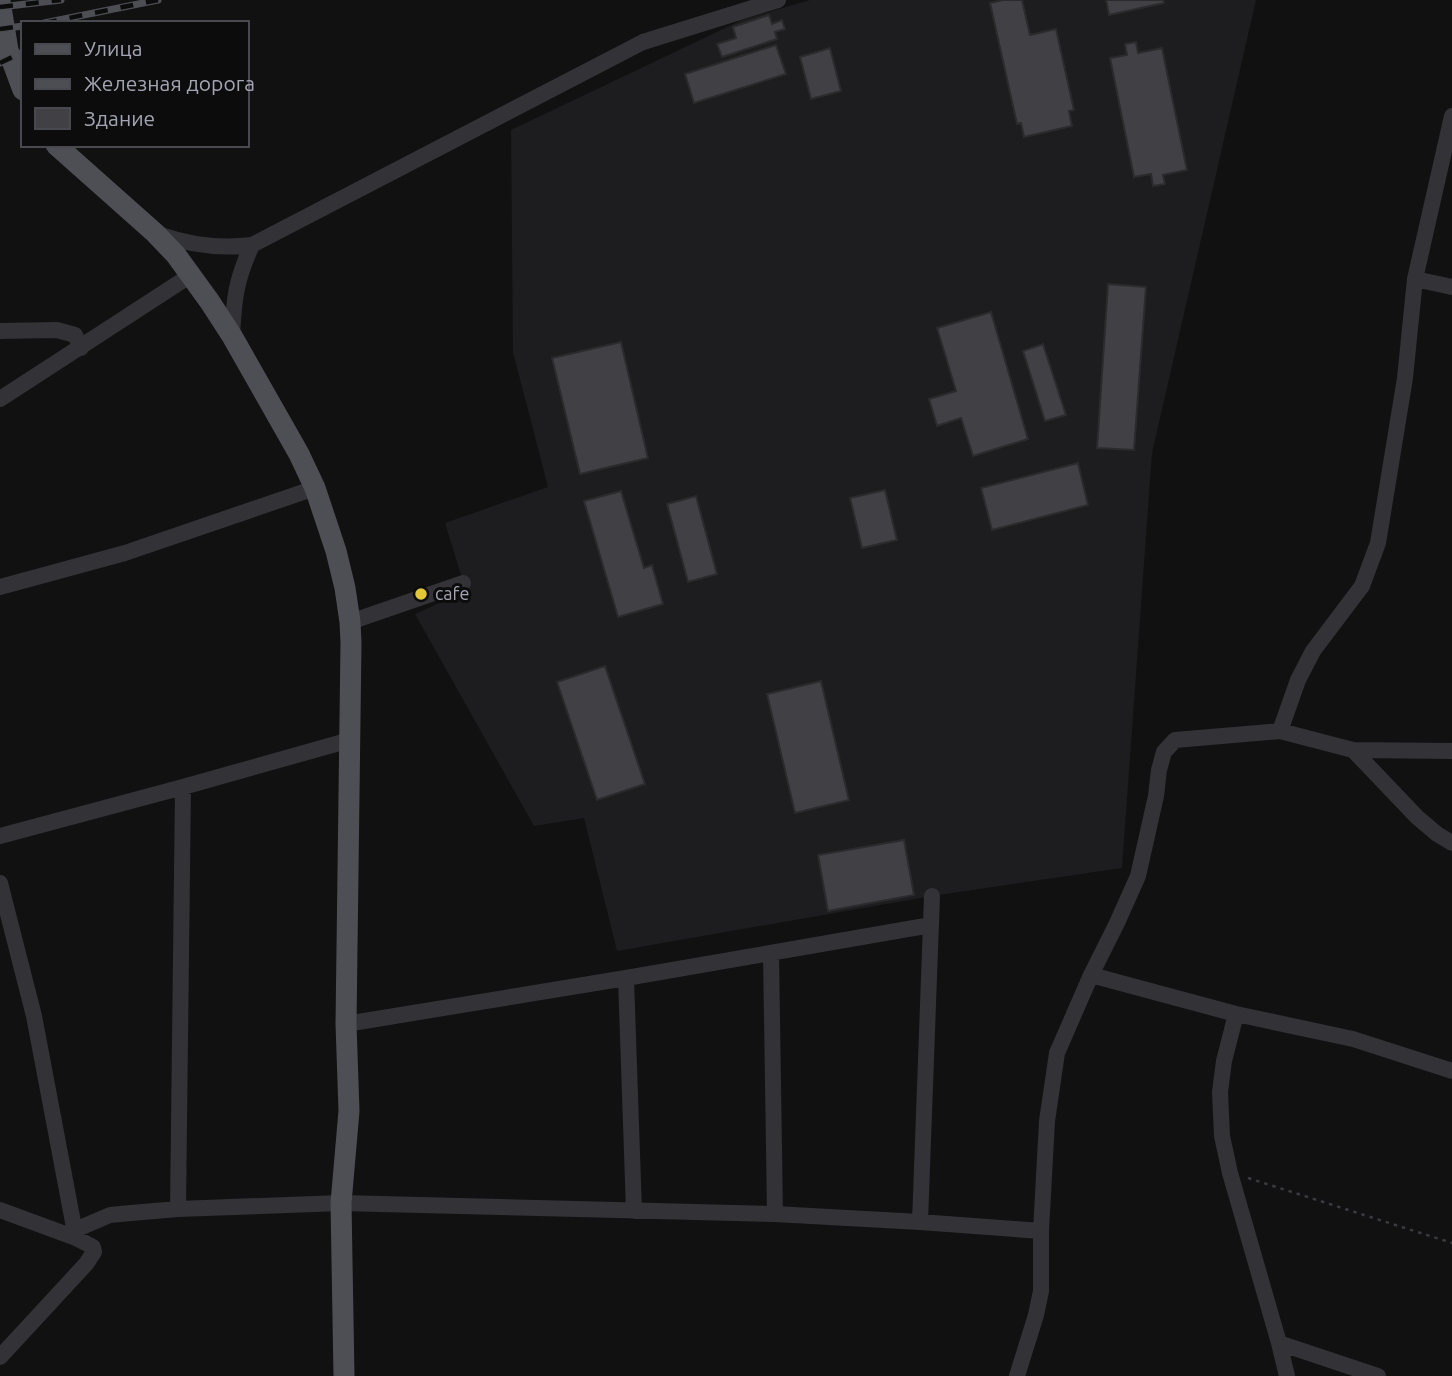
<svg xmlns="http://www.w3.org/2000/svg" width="1452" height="1376" font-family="Ubuntu,sans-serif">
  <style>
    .built { fill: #1d1d1f }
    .building { fill: #404045; stroke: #2b2b2e; stroke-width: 2 }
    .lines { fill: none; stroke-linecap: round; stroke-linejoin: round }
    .path { stroke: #3a3b3f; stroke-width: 2.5; stroke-dasharray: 3.5 5; stroke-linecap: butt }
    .minor { stroke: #323237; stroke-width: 16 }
    .major { stroke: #4e4e55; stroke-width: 21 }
    .rail-casing { stroke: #4d4e53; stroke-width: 7 }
    .rail { stroke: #0c0c0d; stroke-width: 4.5; stroke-dasharray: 13; stroke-linecap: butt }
    .poi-dot { fill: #e2c838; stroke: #0c0c0d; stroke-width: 2.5 }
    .labels { text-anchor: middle; stroke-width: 6; stroke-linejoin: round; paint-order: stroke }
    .poi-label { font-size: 18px; fill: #a3a5b2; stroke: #0c0c0d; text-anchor: start }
  </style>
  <rect width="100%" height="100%" fill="#111112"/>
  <path class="built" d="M810,0h446l-104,453 -30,415 -190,28 -315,55 -33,-133 -50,8 -119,-212 51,-23 -21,-68 103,-36 -35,-135 -2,-222 231,-110z"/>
  <path class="building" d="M1003,0h19l8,35 26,-6 18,81 -5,1 3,15 -48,11 -3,-14 -4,1 -27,-121z
    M1106,0h57l1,3 -55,12z
    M769,15l3,9 10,-4 3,9 -10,3 2,7 -55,18 -5,-13 19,-6 -3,-11z
    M1136,42l2,11 24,-5 25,122 -24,5 2,9 -12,2 -2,-12 -17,3 -24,-119 17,-3 -2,-11z
    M776,45l10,29 -92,29 -9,-29z
    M830,48l11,43 -30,8 -11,-42z
    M1108,284l38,3 -12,163 -37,-2z
    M991,312l37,127 -55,17 -12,-38 -24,8 -8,-27 27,-8 -19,-63z
    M621,342l27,116 -68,16 -28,-116z
    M1043,344l23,71 -21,6 -22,-70z
    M1078,463l10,42 -96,25 -11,-42z
    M885,490l12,50 -35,8 -12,-50z
    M621,491l23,77 8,-3 11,39 -45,13 -34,-116z
    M696,496l21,78 -29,8 -21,-78z
    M605,666l40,118 -48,16 -40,-118z
    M821,681l28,119 -54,13 -28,-119z
    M904,840l10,55 -86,16 -10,-56z"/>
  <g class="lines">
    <path class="path" d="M1248,1178l204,65"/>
    <path class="minor" d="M158,234c31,11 62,15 94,11l391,-203 135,-42
      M1415,279l37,8
      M0,331l57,-1 18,5 6,13
      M232,336c2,-38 4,-56 20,-91
      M0,399l191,-124
      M0,587l125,-34 190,-65
      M350,622l113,-39
      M1280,731l73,19 64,67 20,17 15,9
      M1353,750l99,1
      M183,787l167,-47
      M0,836l183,-49 -5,422
      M0,883l34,133 42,222
      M771,953l4,261
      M1091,975l145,39 117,25 99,32
      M626,978l8,233
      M1236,1014l-12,47 -4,31 2,44 8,37 49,170 99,33
      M346,1024l280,-46 305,-53
      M0,1210l76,28 17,9 1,5 -8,12 -86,93
      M920,1222l12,-326
      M75,1230l35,-15 21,-2 47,-4 163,-6 434,11 145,8 121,9
      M1279,1343l8,33
      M1017,1376l19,-61 5,-24v-60l6,-110 10,-68 34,-78 26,-52 21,-47 18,-80 3,-26 5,-18 11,-12 105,-9 18,-51 15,-29 49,-65 16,-43 27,-165 10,-99 37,-163"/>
    <path class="major" d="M0,1l8,49 15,40
      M56,145l99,88 21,22 34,47 22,34 67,118 16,34 21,63 9,37 5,34 1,21 -5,381 3,87 -8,92 3,173"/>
    <g class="rail-casing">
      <path id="rail" d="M0,7l61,-7
        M44,23l114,-23
        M0,29l23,-3
        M0,63l23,-11"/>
    </g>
    <use href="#rail" class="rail"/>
  </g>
  <circle class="poi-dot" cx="421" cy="594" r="7"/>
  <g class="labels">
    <g class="poi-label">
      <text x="435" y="600">cafe</text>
    </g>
  </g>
  <rect x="21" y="21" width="228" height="126" fill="#0c0c0d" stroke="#48494f" stroke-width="2"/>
  <rect x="35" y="44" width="35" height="10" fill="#4e4e55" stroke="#48494f" stroke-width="2"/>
  <text x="84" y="56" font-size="21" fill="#a3a5b2">Улица</text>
  <rect x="35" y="79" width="35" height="10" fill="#4d4e53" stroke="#48494f" stroke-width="2"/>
  <text x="84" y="91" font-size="21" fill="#a3a5b2">Железная дорога</text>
  <rect x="35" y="108" width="35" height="21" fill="#404045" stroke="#48494f" stroke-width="2"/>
  <text x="84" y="126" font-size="21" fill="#a3a5b2">Здание</text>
</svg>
